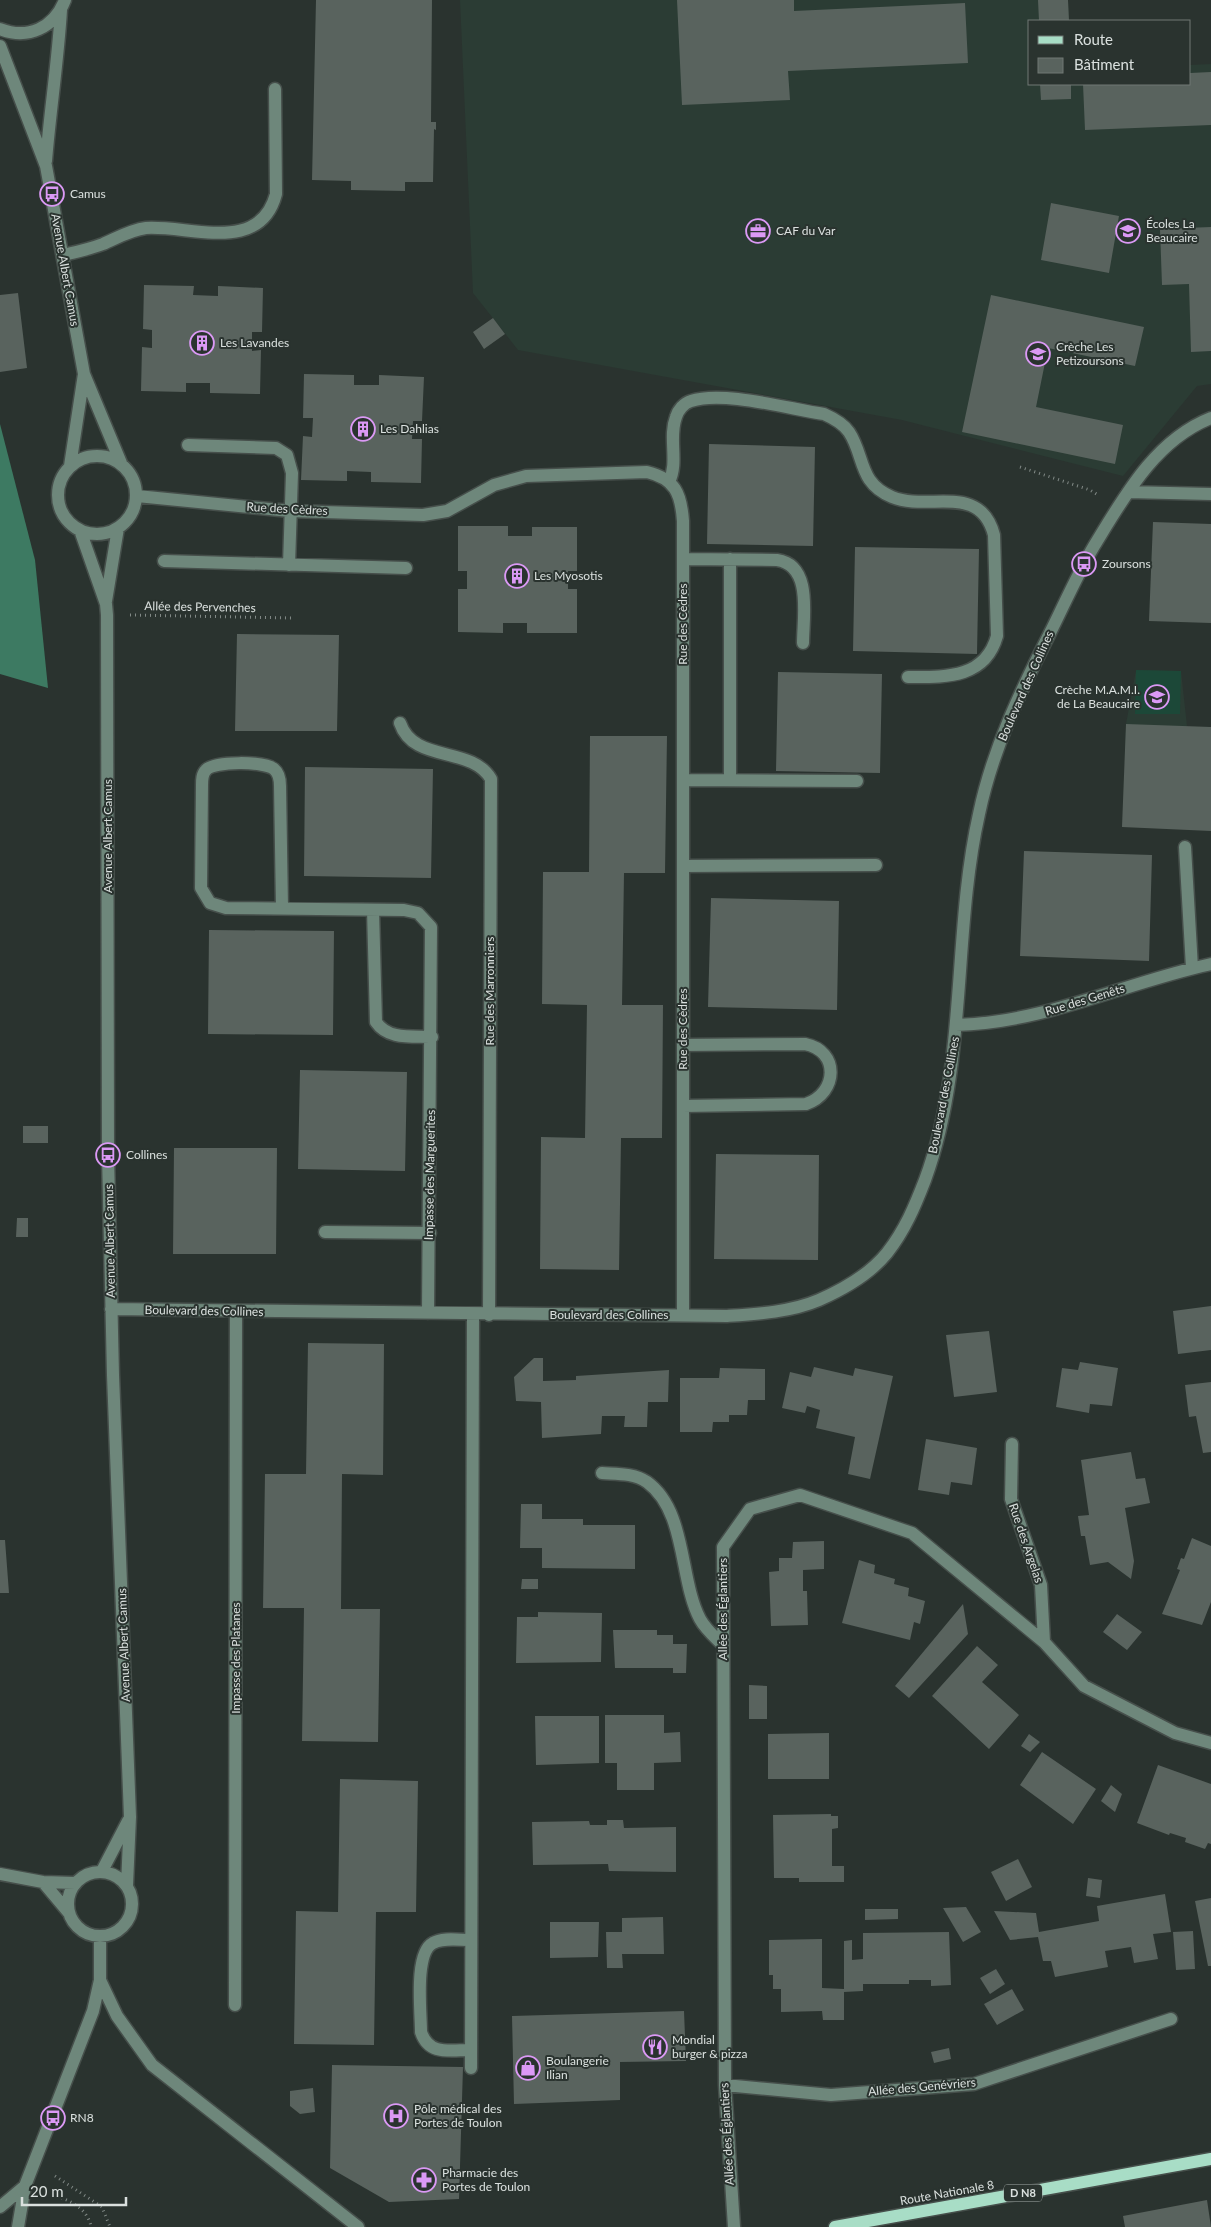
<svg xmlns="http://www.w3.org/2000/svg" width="1211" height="2227" font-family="Lato,sans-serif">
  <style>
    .built { fill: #2b3c34 }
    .green { fill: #1c4838 }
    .forest { fill: #3d7a62 }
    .building { fill: #59635e }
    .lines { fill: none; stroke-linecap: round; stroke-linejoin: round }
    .minor-casing { stroke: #464f4b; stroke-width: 15 }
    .major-casing { stroke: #464f4b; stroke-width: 15 }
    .path { stroke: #828a87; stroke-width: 3; stroke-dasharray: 1 4; stroke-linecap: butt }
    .minor { stroke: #6e877b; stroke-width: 12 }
    .major { stroke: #a8ddc6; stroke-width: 12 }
    .labels { text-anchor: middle; stroke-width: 4; stroke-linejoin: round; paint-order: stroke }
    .shield { fill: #2a332f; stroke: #a5acaa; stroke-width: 1 }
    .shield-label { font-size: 11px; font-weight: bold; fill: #dae0de }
    .poi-label { font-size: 12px; fill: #dae0de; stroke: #2a332f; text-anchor: start }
    .street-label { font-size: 12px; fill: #dae0de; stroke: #2a332f }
  </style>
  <rect width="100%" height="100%" fill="#2a332f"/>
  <path class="built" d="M460,0h608l1,21h-39v63h160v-19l21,-1v320l-14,2 -74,90 -221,-56 -384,-70 -45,-57z
    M1136,670l45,1 6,55 -2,28 -60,-3 1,-27z"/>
  <path class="green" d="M1136,670l45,1 -1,43h-45z"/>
  <path class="forest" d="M0,424l35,136 13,128 -48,-14z"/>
  <path class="building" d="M316,0h116l-1,122h5v8l-2,-1 -1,53h-28v9l-54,-1v-9l-39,-1z
    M677,0h117v11l171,-8 3,60 -180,8 2,29 -108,5z
    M1038,0h30l1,21h-30z
    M1211,72v53l-126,5 -2,-46h107v-11z
    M1040,84h31v15l-30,1z
    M1051,203l68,13 -10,57 -68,-13z
    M1211,227v124l-20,1 -2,-68 -27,1 -2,-56z
    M144,285l50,1 -1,9 25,1v-10l45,2 -1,44h-10v19l9,-1 -1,44 -50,-1v-10h-24v9l-45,-1 1,-44 10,1v-18l-9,-1z
    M18,293l9,75 -27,4v-77z
    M991,295l153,32 -9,39 -87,-18 -12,59 87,18 -8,39 -153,-32z
    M493,318l12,16 -21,15 -11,-17z
    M304,374l50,1v10h25v-10l45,2 -2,44h-9l-1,18h10l-1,44 -50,-1v-10l-24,-1v10l-46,-1 2,-44 9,1 1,-19h-10z
    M709,444l106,3 -2,99 -106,-2z
    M1153,522l58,2v99l-62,-2z
    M458,526h50v10h24v-9h45v44h-9v18h9v44h-50v-10h-24v10l-45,-1v-43h9v-18h-9z
    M855,547l124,2 -2,105 -124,-3z
    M237,634l102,1 -2,96h-102z
    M778,672l104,2 -2,99 -104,-2z
    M1126,724l85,3v104l-89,-4z
    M590,736h77l-2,137h-41l-2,132h41l-1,133h-41l-2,132 -79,-1 1,-132 44,1 2,-133 -45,-1 1,-132h46z
    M305,767l128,2 -2,109 -127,-2z
    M1024,851l128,4 -3,106 -129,-5z
    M711,898l128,3 -2,109 -129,-3z
    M209,930l125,1 -1,104 -125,-1z
    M300,1070l107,2 -2,99 -107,-2z
    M23,1126h25v17h-25z
    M174,1148h103l-1,106h-103z
    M716,1154l103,1 -1,105 -104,-1z
    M17,1218h11v19h-12z
    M1211,1306v44l-33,4 -5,-43z
    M989,1331l8,61 -43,5 -8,-62z
    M308,1343l76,1 -1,131 -41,-1 -1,135h39l-2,133 -76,-1 2,-133h-41l2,-134h41z
    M534,1358h9v23l33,-1v-4l93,-6 -1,32h-20l-1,25h-23l1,-11h-23l-1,18 -59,4 -1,-36 -25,-1 -2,-24z
    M1080,1362l38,6 -6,38 -22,-2 -1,9 -33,-6 6,-39 16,2z
    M814,1367l39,9 2,-8 38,8 -23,103 -22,-5 7,-37 -39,-9 4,-18 -13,-4 -2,7 -23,-5 8,-36 21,5z
    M720,1368l45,1v31h-17l-1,15h-18v7h-16l-1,10h-32v-54h39z
    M1211,1382v70l-8,1 -7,-37 -7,1 -4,-32z
    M926,1439l51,9 -5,37 -21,-3 -2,13 -31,-5z
    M1131,1452l5,27 9,-1 5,25 -25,5 9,53 -3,18 -23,-17 -18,3 -5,-29h-4l-3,-20 11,-1 -8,-55z
    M521,1504h21v15h41v6h52v44l-93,-1v-20h-22z
    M1192,1538l19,8v56l-9,23 -40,-11 18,-44 -3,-1 4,-11 3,1z
    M0,1540h5l4,53h-9z
    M824,1541v28l-21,1v21h4l1,34 -37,1 -2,-54 10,-1v-13h13l1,-16z
    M859,1560l16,5 -1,8 21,6 -1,5 15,4 -1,8 17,5 -5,23 -6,-2 -4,18 -68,-17z
    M522,1579h16v10h-17z
    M963,1604l5,30 -59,64 -14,-12z
    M538,1612l64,1 -1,49 -85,1 1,-46h21z
    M1117,1614l25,18 -15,18 -24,-18z
    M613,1630h44v5h16v9h14l-1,29h-13v-5h-58z
    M977,1646l21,19 -16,17 37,33 -30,34 -57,-53z
    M749,1685l18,1v33h-18z
    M605,1715h59v18l16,-1 1,30 -27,1v27h-37v-27h-12z
    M535,1716h64v47l-63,2z
    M829,1733v46h-61v-45z
    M1029,1734l11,8 -10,10 -9,-6z
    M1042,1752l54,37 -23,35 -53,-39z
    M1158,1765l53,19v60l-3,-1 -3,6 -20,-7 1,-4 -16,-5 -1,2 -32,-12z
    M340,1779l78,2 -2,131h-40l-2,133 -80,-1 2,-133 42,1z
    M1111,1785l11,9 -7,18 -14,-11z
    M831,1814v2h7v12l-6,1v37h12v16h-45v-4h-25l-1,-63z
    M607,1820h16l1,8 52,-1v45l-67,-1 -1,-7 -75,1 -1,-43 57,-1 1,4h17z
    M1018,1859l14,28 -26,14 -15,-29z
    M1088,1878l14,2 -2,18 -14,-2z
    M1165,1894l6,38 -18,2 5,25 -24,4 -3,-16 -26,4 3,16 -53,10 -4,-16h-8l-5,-24 -28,3 -16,-29 42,2 3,19 60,-11 -2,-15z
    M1211,1898v68h-3l-13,-65z
    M966,1907l15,25 -18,10 -20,-34z
    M865,1909h33v10l-33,1z
    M663,1917l1,37h-42l1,14h-16l-1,-36h16v-14z
    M550,1922h49l-1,35 -48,1z
    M1193,1931l2,38 -19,1 -3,-38z
    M949,1932l2,53 -20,1v-6h-22v4h-46v7l-19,1v28h-21l-1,-9 -41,1v-23h-8v-14h-4v-35l53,-1v49l22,1v-48l8,-1v20l11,-1v-26z
    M996,1969l9,15 -15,10 -10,-16z
    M1012,1989l12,21 -27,15 -13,-21z
    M684,2011l2,50 -66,1v38l-106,4 -2,-88z
    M949,2048l2,11 -17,4 -3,-11z
    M332,2065l131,2 -4,132 -70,3 -59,-34z
    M313,2088l2,24 -15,2 -10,-8v-15z
    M1207,2200l4,27h-86l-2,-11z"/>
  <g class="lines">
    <g class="minor-casing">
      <path id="minor" d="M0,29c28,11 54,-1 65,-29
        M0,46l46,120 38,208 37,89
        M46,161c4,-50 12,-100 15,-151
        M63,255c13,-3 27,-6 40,-11 14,-6 27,-14 43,-16 44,-3 114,27 130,-34l-1,-105
        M188,445l88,3 11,7 5,18 -3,92
        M58 495a39 39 0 1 1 78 0a39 39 0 1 1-78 0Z
        M70,466l14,-92
        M669,482c10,-20 -1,-44 7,-65 2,-7 8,-14 15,-16 32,-11 98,8 133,13 9,4 19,9 25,18 16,24 9,51 43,65 37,15 88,-15 102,38l3,101c-12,43 -52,41 -89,41
        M1128,492l83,2
        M137,496l153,15 133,4 24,-4 47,-26 32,-9 121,-4c28,7 34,21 36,49v794
        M80,530l26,74 1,11 1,540 5,220 17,442 -3,68
        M683,559l94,1c36,5 26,57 26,83
        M164,561l242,7
        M106,601l12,-73
        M400,723c14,41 71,22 91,56l-2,536
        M683,780l174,1
        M730,780v-221
        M1185,847l7,121
        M683,866l193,-1
        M282,908l-2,-122c0,-7 -1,-13 -6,-17 -10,-8 -60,-8 -68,1 -4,4 -4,10 -4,15l-1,103 9,15 16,5 178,2 14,3 13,14 -3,386
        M373,910l3,112c12,18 36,14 56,15
        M956,1025c89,-2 170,-43 255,-61
        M683,1045l122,-1c35,7 33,49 1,60l-123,2
        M325,1232l105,1
        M111,1309l616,7c30,-2 64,-4 92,-16 25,-11 51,-26 68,-47 18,-23 28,-47 38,-73 43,-117 27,-246 54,-366 13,-63 41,-122 70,-179 15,-30 28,-60 45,-89 30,-49 61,-106 117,-128
        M1012,1444l-1,55 30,86 3,57
        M602,1473c15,1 32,0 45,9 40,29 32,97 53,137 6,11 15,18 23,26
        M102,1871l26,-50
        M68 1904a32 32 0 1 1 64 0a32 32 0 1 1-64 0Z
        M0,1874l43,8 32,1
        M43,1882l26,31
        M100,1980l17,36 35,49 206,162
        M235,2005l1,-694
        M471,2050c-21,0 -42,6 -50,-18 0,-20 -7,-79 12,-89 10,-6 26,-3 38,-3
        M471,2068l2,-753
        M725,2085l106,10 143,-11 197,-65
        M0,2207l25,-21
        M18,2227l7,-41 68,-175 7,-31v-44
        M734,2227l-9,-142 -2,-538 27,-38 50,-14 112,38 132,109 40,44 91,47 36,10"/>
    </g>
    <g class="major-casing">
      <path id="major" d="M835,2227l376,-68"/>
    </g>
    <path class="path" d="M1020,467l70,23 8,5
      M130,615l162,3
      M55,2176l47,31 8,20
      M47,2193c18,5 41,14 44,34"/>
    <use href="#minor" class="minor"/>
    <use href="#major" class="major"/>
  </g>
  <defs>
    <g id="bus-ring" transform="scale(1.25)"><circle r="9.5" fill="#2a332f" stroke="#db99f5" stroke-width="1.5"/><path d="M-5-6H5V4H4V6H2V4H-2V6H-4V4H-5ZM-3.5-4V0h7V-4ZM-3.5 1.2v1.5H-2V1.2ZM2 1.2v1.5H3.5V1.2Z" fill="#db99f5"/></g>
    <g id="office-ring" transform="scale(1.25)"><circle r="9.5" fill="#2a332f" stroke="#db99f5" stroke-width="1.5"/><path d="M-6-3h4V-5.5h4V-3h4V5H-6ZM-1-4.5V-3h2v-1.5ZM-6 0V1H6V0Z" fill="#db99f5"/></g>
    <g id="school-ring" transform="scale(1.25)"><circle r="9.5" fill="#2a332f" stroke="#db99f5" stroke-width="1.5"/><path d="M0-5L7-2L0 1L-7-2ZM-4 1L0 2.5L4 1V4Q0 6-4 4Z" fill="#db99f5"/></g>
    <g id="building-ring" transform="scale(1.25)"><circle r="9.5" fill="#2a332f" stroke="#db99f5" stroke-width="1.5"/><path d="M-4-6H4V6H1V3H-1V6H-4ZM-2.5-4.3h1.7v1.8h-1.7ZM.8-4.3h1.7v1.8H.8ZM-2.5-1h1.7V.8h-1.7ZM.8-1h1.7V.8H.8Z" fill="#db99f5"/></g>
    <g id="restaurant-ring" transform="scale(1.25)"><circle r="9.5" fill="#2a332f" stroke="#db99f5" stroke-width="1.5"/><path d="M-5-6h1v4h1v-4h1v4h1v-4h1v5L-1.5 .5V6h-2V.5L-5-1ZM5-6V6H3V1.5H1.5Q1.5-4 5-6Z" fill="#db99f5"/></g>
    <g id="shop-ring" transform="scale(1.25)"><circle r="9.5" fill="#2a332f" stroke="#db99f5" stroke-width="1.5"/><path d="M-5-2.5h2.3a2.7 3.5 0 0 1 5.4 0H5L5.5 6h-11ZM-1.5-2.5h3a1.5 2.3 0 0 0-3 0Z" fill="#db99f5"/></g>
    <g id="hospital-ring" transform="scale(1.25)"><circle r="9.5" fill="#2a332f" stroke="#db99f5" stroke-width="1.5"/><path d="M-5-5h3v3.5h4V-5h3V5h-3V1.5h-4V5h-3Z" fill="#db99f5"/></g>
    <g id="pharmacy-ring" transform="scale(1.25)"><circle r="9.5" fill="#2a332f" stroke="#db99f5" stroke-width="1.5"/><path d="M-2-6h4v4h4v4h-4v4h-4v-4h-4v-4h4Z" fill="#db99f5"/></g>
  </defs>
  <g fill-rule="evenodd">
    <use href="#bus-ring" x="52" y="194"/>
    <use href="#office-ring" x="758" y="231"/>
    <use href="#school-ring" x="1128" y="231"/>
    <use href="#building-ring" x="202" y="343"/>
    <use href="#school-ring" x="1038" y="354"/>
    <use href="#building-ring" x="363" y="429"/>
    <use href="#bus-ring" x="1084" y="564"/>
    <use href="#building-ring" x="517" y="576"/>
    <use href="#school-ring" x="1157" y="697"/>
    <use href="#bus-ring" x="108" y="1155"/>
    <use href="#restaurant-ring" x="655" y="2047"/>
    <use href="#shop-ring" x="528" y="2068"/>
    <use href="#hospital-ring" x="396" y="2116"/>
    <use href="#bus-ring" x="53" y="2118"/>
    <use href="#pharmacy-ring" x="424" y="2180"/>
  </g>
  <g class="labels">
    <rect class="shield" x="1004" y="2184.5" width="38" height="17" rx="4"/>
    <g class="shield-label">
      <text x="1023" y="2197">D N8</text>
    </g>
    <g class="poi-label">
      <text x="70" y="198">Camus</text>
      <text x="1146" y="228">Écoles La<tspan x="1146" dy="14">Beaucaire</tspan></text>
      <text x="776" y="235">CAF du Var</text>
      <text x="220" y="347">Les Lavandes</text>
      <text x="1056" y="351">Crèche Les<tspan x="1056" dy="14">Petizoursons</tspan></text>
      <text x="380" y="433">Les Dahlias</text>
      <text x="1102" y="568">Zoursons</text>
      <text x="534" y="580">Les Myosotis</text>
      <text x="1140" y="694" text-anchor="end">Crèche M.A.M.I.<tspan x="1140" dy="14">de La Beaucaire</tspan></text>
      <text x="126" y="1159">Collines</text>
      <text x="672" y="2044">Mondial<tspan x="672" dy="14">burger &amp; pizza</tspan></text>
      <text x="546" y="2065">Boulangerie<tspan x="546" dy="14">Ilian</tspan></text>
      <text x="414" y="2113">Pôle médical des<tspan x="414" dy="14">Portes de Toulon</tspan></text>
      <text x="70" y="2122">RN8</text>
      <text x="442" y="2177">Pharmacie des<tspan x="442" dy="14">Portes de Toulon</tspan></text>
    </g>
    <g class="street-label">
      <text transform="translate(65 270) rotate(80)" y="4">Avenue Albert Camus</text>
      <text transform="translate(287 509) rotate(3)" y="4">Rue des Cèdres</text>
      <text transform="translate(200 607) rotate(1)" y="4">Allée des Pervenches</text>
      <text transform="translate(683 624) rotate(-90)" y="4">Rue des Cèdres</text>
      <text transform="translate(1026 686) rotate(-66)" y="4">Boulevard des Collines</text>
      <text transform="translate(108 836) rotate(-90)" y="4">Avenue Albert Camus</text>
      <text transform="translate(490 991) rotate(-90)" y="4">Rue des Marronniers</text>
      <text transform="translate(1085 1000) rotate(-17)" y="4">Rue des Genêts</text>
      <text transform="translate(683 1029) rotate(-90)" y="4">Rue des Cèdres</text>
      <text transform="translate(944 1095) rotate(-79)" y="4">Boulevard des Collines</text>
      <text transform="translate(430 1175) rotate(-89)" y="4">Impasse des Marguerites</text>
      <text transform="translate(110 1241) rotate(-91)" y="4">Avenue Albert Camus</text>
      <text transform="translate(204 1311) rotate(1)" y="4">Boulevard des Collines</text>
      <text x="609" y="1319">Boulevard des Collines</text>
      <text transform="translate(1026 1543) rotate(71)" y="4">Rue des Argelas</text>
      <text transform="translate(723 1609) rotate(-90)" y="4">Allée des Églantiers</text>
      <text transform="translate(124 1645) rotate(-92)" y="4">Avenue Albert Camus</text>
      <text transform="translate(236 1658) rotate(-90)" y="4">Impasse des Platanes</text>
      <text transform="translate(922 2087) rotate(-5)" y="4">Allée des Genévriers</text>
      <text transform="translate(727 2134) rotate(-93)" y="4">Allée des Églantiers</text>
      <text transform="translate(947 2193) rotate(-10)" y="4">Route Nationale 8</text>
    </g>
  </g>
  <rect x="1028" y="20" width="162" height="65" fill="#2a332f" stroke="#707875"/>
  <rect x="1038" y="36" width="25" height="8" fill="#a8ddc6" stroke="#707875"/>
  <text x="1074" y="45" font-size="15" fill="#dae0de">Route</text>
  <rect x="1038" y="58" width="25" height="15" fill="#59635e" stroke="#707875"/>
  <text x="1074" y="70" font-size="15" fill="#dae0de">Bâtiment</text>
  <path d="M22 2197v8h104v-8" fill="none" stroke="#dae0de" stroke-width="2.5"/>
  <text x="30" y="2197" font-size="15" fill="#dae0de" stroke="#2a332f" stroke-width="4" paint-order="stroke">20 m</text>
</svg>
